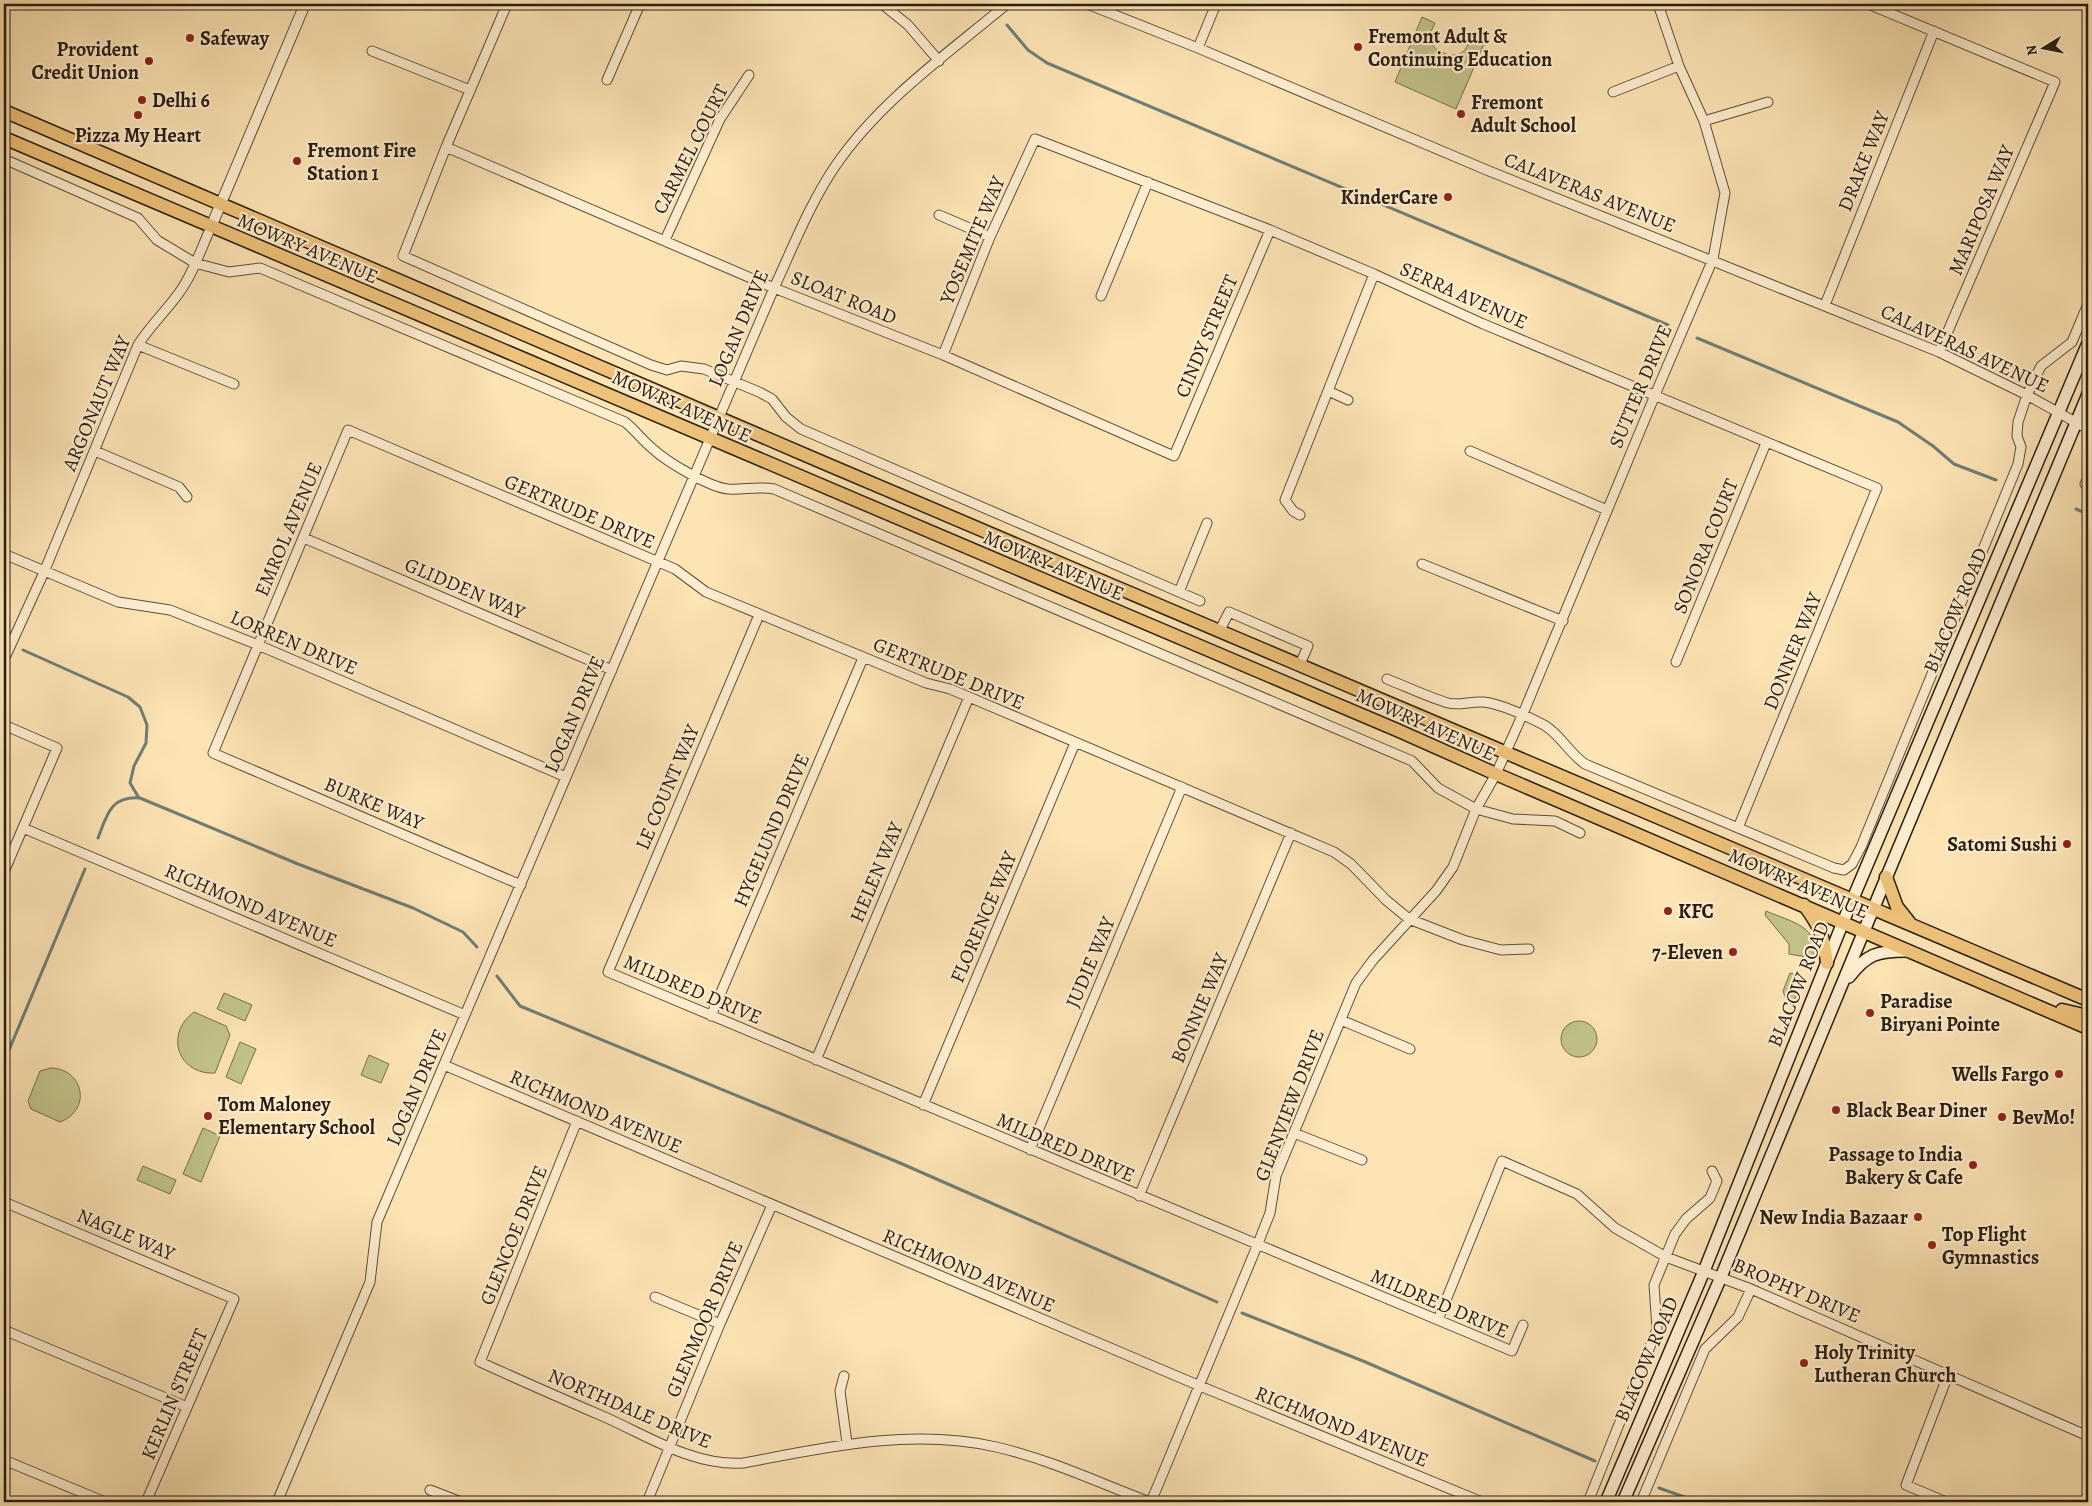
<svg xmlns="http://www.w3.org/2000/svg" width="2092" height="1506" font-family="Alegreya,serif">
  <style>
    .green { fill: #c2c38b; stroke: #75704e }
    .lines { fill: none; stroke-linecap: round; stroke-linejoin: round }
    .stream { stroke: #717d74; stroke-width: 3 }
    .minor-casing { stroke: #5d503a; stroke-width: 11 }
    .tertiary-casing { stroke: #5d503a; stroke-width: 12 }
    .secondary-casing { stroke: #281e11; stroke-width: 14 }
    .primary-casing { stroke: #281e11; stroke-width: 15 }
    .minor { stroke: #feedcf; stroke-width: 9 }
    .tertiary { stroke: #feedcf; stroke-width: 10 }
    .secondary { stroke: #feedcf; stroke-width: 11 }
    .primary { stroke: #eec27a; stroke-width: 12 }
    .poi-dot { fill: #8f2418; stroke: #feedcf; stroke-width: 2 }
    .labels { text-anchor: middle; stroke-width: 4.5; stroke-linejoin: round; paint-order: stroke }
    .poi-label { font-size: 20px; font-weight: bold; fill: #281e11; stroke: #feedcf; text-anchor: start }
    .street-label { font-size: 20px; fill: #281e11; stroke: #feedcf }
  </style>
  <rect width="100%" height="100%" fill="#fde4b5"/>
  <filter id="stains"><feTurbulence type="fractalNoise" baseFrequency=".004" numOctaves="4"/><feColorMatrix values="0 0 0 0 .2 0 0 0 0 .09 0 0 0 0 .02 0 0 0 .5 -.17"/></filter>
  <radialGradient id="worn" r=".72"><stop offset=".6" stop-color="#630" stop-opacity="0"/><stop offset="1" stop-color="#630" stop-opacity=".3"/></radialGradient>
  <path class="green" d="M1422,17l13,6c-3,6 -7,13 -4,20 4,8 20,15 28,11 7,-2 9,-10 12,-16l13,6 -28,65 -61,-27z
    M1766,911c23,10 57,16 46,47l-23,-4v-10l-24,-29z
    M1790,973l11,3 2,3 -11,27 -5,-4 -4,-11z
    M224,993l28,12 -7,16 -28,-12z
    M194,1012l32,14 4,9 -15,38c-37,2 -51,-39 -21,-61z
    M1561 1039a18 18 0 1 1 36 0a18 18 0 1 1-36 0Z
    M240,1042l16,7 -15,35 -15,-7z
    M369,1055l20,9 -8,19 -20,-8z
    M51,1068c33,1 41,42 9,54l-29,-13 -3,-8 12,-30z
    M203,1128l17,8 -19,46 -18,-8z
    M143,1166l33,14 -6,14 -33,-14z"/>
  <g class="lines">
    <path class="stream" d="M1007,25l21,25 19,13 621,262
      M1697,338l201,84 35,24 21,18 42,16
      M2076,509l12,5
      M23,650l105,47 12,10 7,18 -1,18 -12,23 -4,17 9,15
      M98,838c9,-23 12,-42 42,-40l158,66 115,44 50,24 14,15
      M497,976l23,30 380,157 317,139
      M4,1062l81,-193
      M1242,1313l121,48 232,100
      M1659,1488l34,12 51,-2 13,4"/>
    <g class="minor-casing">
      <path id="minor" d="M507,4l-61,143 -43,109 248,109 16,5 14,-4 23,3 55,23 13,7 14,18 15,12 399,172
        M882,4l26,21 31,36
        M1087,4l111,44 291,123 450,181 88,43 61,34
        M1868,4l187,78 -116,270
        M1198,48l18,-44
        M372,51l98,39
        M607,80l33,-76
        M1613,92l66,-26
        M1704,121l64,-19
        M446,147l328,141 169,67 231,101 96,-226
        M4,159l134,59 19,22 38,23 34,9 31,-4 365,154c10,8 18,19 28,27 14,13 56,38 75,40 15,1 30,-3 46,0l638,272 26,27 38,21 37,10 42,2 25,12
        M939,215l51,22
        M665,240l55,-121 29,-44
        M1101,296l47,-114
        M1825,305l109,-274
        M138,345l96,39
        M943,355l47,-118 45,-98 235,91 104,44 107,49 396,165 -139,340
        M1328,391l20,9
        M95,451l84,36 8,10
        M1470,451l137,59
        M2085,484l3,-6
        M1300,515l-7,-4 -8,-11 89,-226
        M304,538l308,132
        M4,554l114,48 52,8 88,35 308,132
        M1422,564l141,57
        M1179,592l28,-69
        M759,615l-151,357 904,379 11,-26
        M1220,630l9,-18 79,34 -8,18
        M4,660l40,-88 94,-227c12,-19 28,-34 41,-52 14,-19 22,-44 32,-66
        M1676,662l90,-219
        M1387,679c20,8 41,18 61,24 11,3 23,-2 35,-1 16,1 46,15 61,23 17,10 25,28 41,39l249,104 10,2 8,-6 9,-17 157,-383 3,-17 -4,-11 1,-14 9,-27 14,-29 31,-24 16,-38
        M4,725l53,23 -53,124
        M23,828l442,187
        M521,885l-308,-132 135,-323 327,139 31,23 220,91 24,6 19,8 365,155 17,12 35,36 23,19 54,21 38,10 28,-1
        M711,1016l152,-358
        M1341,1020l69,29
        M816,1060l153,-363
        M444,1065l756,321 282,116
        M923,1105l152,-362
        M577,1121l-97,241c42,19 85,38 127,56 42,19 89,49 137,45 83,-16 168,-35 252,-16 53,12 103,36 154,55
        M1294,1133l68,27
        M1030,1150l152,-363
        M1139,1196l152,-363
        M4,1202l230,97 -88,203
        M655,1297l65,27
        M1438,1320l64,-159 75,33 38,34 51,29 85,32 337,147
        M4,1330l183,77
        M844,1376l-4,15 7,52
        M4,1460l101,42
        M430,1490l31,12
        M277,1502l93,-220 7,-60 397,-934c19,-41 36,-85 62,-123 44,-64 111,-111 171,-161
        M647,1502l73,-178 52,-119
        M1151,1502l106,-256 13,-33 6,-37 80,-193 17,-23 63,-69 17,-24 23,-58 20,-35 29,-65 130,-314 58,-136 12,-66 -21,-72 -25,-55 -21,-62
        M1588,1502l69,-173 -3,-44 21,-51 11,-15 24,-21 7,-17 -5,-10
        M1641,1502l64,-153 33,-32 13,-28
        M1946,1502l-40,-17 42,-110"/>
    </g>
    <g class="tertiary-casing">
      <path id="tertiary" d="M211,227l94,-223"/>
    </g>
    <g class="secondary-casing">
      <path id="secondary" d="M1849,977c18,-23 28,-26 57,-26
        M1606,1502l98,-231 139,-349 245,-579
        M1623,1502l98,-225 143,-346 224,-537"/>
    </g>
    <g class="primary-casing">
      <path id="primary" d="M4,111l813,349 1271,540
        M4,138l1393,592 99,44 592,254
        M1886,877l11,30 12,15
        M1804,905c16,21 20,32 23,58
        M2062,1010l26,6"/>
    </g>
    <use href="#minor" class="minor"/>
    <use href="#tertiary" class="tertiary"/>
    <use href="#secondary" class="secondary"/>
    <use href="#primary" class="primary"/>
  </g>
  <g class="poi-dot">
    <circle cx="190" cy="38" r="5"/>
    <circle cx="1358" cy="47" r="5"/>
    <circle cx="149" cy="61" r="5"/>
    <circle cx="142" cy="100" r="5"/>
    <circle cx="1461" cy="114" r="5"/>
    <circle cx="138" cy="115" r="5"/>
    <circle cx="297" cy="161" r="5"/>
    <circle cx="1448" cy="197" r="5"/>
    <circle cx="2067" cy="844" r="5"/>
    <circle cx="1668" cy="911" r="5"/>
    <circle cx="1733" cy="952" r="5"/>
    <circle cx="1870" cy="1013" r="5"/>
    <circle cx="2059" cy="1074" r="5"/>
    <circle cx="1836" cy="1110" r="5"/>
    <circle cx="208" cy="1116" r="5"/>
    <circle cx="2002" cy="1117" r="5"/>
    <circle cx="1973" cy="1165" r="5"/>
    <circle cx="1918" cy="1217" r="5"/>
    <circle cx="1932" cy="1245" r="5"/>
    <circle cx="1804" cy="1363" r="5"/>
  </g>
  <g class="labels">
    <g class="poi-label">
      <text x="1368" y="43">Fremont Adult &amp;<tspan x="1368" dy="23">Continuing Education</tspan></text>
      <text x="200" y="45">Safeway</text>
      <text x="139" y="56" text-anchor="end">Provident<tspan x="139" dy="23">Credit Union</tspan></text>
      <text x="152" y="107">Delhi 6</text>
      <text x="1471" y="109">Fremont<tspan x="1471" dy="23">Adult School</tspan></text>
      <text x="138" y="142" text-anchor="middle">Pizza My Heart</text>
      <text x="307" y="157">Fremont Fire<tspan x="307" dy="23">Station 1</tspan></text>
      <text x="1438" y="204" text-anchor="end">KinderCare</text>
      <text x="2057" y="851" text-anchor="end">Satomi Sushi</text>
      <text x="1678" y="918">KFC</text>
      <text x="1723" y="959" text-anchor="end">7-Eleven</text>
      <text x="1880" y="1008">Paradise<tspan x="1880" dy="23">Biryani Pointe</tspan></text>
      <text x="2049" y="1081" text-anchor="end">Wells Fargo</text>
      <text x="218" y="1111">Tom Maloney<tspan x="218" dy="23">Elementary School</tspan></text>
      <text x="1846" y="1117">Black Bear Diner</text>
      <text x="2012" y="1124">BevMo!</text>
      <text x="1963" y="1161" text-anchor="end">Passage to India<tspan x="1963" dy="23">Bakery &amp; Cafe</tspan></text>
      <text x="1908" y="1224" text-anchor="end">New India Bazaar</text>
      <text x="1942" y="1241">Top Flight<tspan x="1942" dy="23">Gymnastics</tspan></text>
      <text x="1814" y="1359">Holy Trinity<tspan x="1814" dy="23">Lutheran Church</tspan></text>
    </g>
    <g class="street-label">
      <text transform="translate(690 149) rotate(-63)" y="7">CARMEL COURT</text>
      <text transform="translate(1863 161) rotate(-68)" y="7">DRAKE WAY</text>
      <text transform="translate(1590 192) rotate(22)" y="7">CALAVERAS AVENUE</text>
      <text transform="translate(1981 210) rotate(-67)" y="7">MARIPOSA WAY</text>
      <text transform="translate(972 240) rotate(-67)" y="7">YOSEMITE WAY</text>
      <text transform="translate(308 248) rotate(23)" y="7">MOWRY AVENUE</text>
      <text transform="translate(1464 295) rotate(24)" y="7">SERRA AVENUE</text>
      <text transform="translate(844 297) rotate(22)" y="7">SLOAT ROAD</text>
      <text transform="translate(738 328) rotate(-67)" y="7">LOGAN DRIVE</text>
      <text transform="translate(1206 336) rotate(-67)" y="7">CINDY STREET</text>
      <text transform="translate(1965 348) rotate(25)" y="7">CALAVERAS AVENUE</text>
      <text transform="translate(1640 386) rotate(-67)" y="7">SUTTER DRIVE</text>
      <text transform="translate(96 403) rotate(-67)" y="7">ARGONAUT WAY</text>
      <text transform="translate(682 406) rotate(24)" y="7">MOWRY AVENUE</text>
      <text transform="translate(580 511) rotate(23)" y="7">GERTRUDE DRIVE</text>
      <text transform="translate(288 529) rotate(-67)" y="7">EMROL AVENUE</text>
      <text transform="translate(1705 546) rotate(-68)" y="7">SONORA COURT</text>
      <text transform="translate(1054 565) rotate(23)" y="7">MOWRY AVENUE</text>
      <text transform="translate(465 588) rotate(23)" y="7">GLIDDEN WAY</text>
      <text transform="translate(1955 610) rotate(-67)" y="7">BLACOW ROAD</text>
      <text transform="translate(294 642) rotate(23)" y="7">LORREN DRIVE</text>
      <text transform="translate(1792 651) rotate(-68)" y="7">DONNER WAY</text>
      <text transform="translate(949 673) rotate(22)" y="7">GERTRUDE DRIVE</text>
      <text transform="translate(574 714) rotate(-67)" y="7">LOGAN DRIVE</text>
      <text transform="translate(1426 724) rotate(24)" y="7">MOWRY AVENUE</text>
      <text transform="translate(667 787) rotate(-67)" y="7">LE COUNT WAY</text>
      <text transform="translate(374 803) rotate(23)" y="7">BURKE WAY</text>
      <text transform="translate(771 830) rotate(-67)" y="7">HYGELUND DRIVE</text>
      <text transform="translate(876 872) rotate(-67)" y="7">HELEN WAY</text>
      <text transform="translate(1799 883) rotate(23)" y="7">MOWRY AVENUE</text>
      <text transform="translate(251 905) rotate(23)" y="7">RICHMOND AVENUE</text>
      <text transform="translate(983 917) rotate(-67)" y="7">FLORENCE WAY</text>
      <text transform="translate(1090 962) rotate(-67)" y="7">JUDIE WAY</text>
      <text transform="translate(1798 984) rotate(-68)" y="7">BLACOW ROAD</text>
      <text transform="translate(693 989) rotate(23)" y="7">MILDRED DRIVE</text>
      <text transform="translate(1199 1008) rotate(-67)" y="7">BONNIE WAY</text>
      <text transform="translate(416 1087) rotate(-67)" y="7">LOGAN DRIVE</text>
      <text transform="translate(1289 1105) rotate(-69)" y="7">GLENVIEW DRIVE</text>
      <text transform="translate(596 1111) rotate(23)" y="7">RICHMOND AVENUE</text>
      <text transform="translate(1066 1147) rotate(23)" y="7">MILDRED DRIVE</text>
      <text transform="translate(126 1234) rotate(23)" y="7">NAGLE WAY</text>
      <text transform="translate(513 1235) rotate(-68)" y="7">GLENCOE DRIVE</text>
      <text transform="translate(969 1270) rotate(23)" y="7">RICHMOND AVENUE</text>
      <text transform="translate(1797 1290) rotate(23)" y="7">BROPHY DRIVE</text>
      <text transform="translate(1440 1303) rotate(23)" y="7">MILDRED DRIVE</text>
      <text transform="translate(704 1319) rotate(-67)" y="7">GLENMOOR DRIVE</text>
      <text transform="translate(1646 1359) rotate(-67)" y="7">BLACOW ROAD</text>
      <text transform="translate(174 1394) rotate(-67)" y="7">KERLIN STREET</text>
      <text transform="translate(630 1408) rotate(23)" y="7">NORTHDALE DRIVE</text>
      <text transform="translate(1342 1426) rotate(22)" y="7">RICHMOND AVENUE</text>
    </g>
  </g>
  <rect width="2092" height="1506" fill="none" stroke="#fde4b5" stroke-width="20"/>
  <rect x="5" y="5" width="2082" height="1496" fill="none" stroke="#281e11" stroke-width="2.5"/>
  <rect x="10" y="10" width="2072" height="1486" fill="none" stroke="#281e11"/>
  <g transform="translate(2044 48) rotate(260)" stroke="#feedcf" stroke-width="4" paint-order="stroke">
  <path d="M0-4L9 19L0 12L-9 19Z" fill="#281e11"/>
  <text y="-8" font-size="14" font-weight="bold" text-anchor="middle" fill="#281e11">N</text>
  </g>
  <rect width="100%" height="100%" filter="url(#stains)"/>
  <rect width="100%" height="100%" fill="url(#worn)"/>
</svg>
